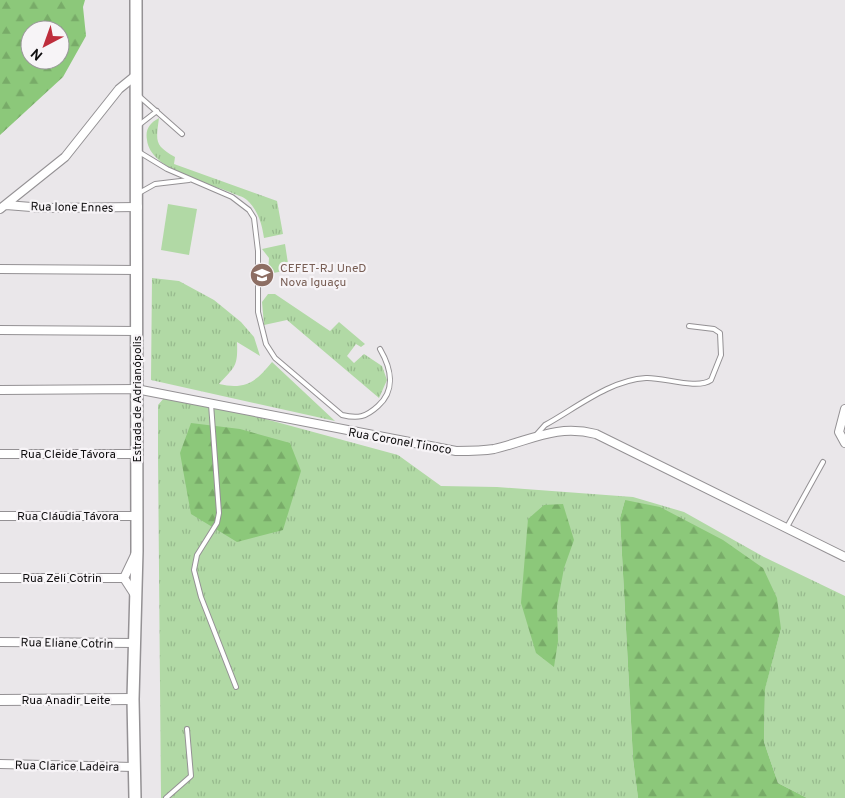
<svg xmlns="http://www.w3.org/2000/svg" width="845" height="798" font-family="Overpass,sans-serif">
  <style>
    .grass { fill: url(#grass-tufts) }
    .forest { fill: url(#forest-firs); fill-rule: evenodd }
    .pitch { fill: #b1d9a5 }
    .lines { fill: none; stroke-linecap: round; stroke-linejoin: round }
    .lane-casing { stroke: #949194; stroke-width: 6 }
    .street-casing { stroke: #949194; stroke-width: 10 }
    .secondary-casing { stroke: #949194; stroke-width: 12 }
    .primary-casing { stroke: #949194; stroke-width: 14 }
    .lane { stroke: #fff; stroke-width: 4 }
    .street { stroke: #fff; stroke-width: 8 }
    .secondary { stroke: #fff; stroke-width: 10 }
    .primary { stroke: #fff; stroke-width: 11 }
    .labels { text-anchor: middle; stroke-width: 4.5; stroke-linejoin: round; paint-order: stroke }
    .street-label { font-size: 12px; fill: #0e0d0e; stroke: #f7f4f7 }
    .education-label { font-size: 12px; fill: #785e54; stroke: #f7f4f7; text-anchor: start }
  </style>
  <defs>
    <pattern id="grass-tufts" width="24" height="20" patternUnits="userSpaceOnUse" patternTransform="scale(1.25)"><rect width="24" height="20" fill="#b1d9a5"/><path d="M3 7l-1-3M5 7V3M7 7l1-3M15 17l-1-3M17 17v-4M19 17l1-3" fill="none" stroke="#97b98d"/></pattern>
    <pattern id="forest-firs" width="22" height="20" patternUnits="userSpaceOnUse" patternTransform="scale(1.25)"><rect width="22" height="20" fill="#8cc87a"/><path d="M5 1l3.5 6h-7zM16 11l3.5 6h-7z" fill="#78ab68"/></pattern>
  </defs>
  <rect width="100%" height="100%" fill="#eae7ea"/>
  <path class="grass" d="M159,118c-3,23 -5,27 16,39l-1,7 103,37 6,33 -19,4c-2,-14 -6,-28 -17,-38 -4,-4 -12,-5 -17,-8 -24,-9 -80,-23 -83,-52 -2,-11 3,-17 12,-22z
    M285,244l4,26 -21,4 1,-16 -7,-9z
    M152,278l27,3 35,19 27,22 13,15 6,19 -23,-14c1,25 -2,24 -18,42 26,6 37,-2 53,-22l63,59 -184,-41z
    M268,294h7l55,37 9,-9 26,22 -4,3 -5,-3 -9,12 7,7 10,-9 18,12 5,14 -8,18 -92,-78 -23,5 -2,-23z
    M164,398l94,19 140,38 43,31 56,1 136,10 51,15 80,45 81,39v202h-38l-29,-15 -14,-41 1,-54 16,-59 -156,-129 -5,18 13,241 5,39h-477l-3,-343v-50z"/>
  <path class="forest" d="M0,0h85l-2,7 3,29 -23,41 -63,58zM30,30h30v30h-30z
    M191,423l49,6 50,14 11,28 -18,59 -46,12 -46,-28 -11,-61z
    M625,500l35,7 63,33 40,28 14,30 4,31 -16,60 -1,53 14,41 29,15h-169l-5,-39 -13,-241z
    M563,504l11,36 -10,28 -7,38 1,35 -4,26 -18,-14 -15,-50 7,-84 16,-14z"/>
  <path class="pitch" d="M168,204l29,5 -8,46 -28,-5z"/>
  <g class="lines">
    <g class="lane-casing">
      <path id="lane" d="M139,96l43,38
        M139,125l18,-14
        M139,152l28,17 65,28 17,13 5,8 4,33v61l8,32 9,14 67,57c16,4 24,2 36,-9 18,-16 13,-38 2,-57
        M139,193l16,-9 34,-4
        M211,404l8,109 -2,10 -20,32 -3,15 7,27 35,90
        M537,434l8,-9c31,-17 65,-45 101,-47 17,-1 51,12 65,2l10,-25 -1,-22 -6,-4 -25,-3
        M787,527l36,-65
        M166,798l25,-22 -4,-47"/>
    </g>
    <g class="street-casing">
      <path id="street" d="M6,205l38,3 94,-1
        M0,209l65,-52 54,-68 16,-13
        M0,269l138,1
        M0,330l137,1
        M0,390l136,-1 320,62c13,0 26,0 38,-2 38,-9 62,-25 102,-15l249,123
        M845,409l-6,23 6,11
        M0,454h137
        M0,516h136
        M135,555l-11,23 11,17
        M0,578h124
        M0,642l135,1
        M0,764l134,3"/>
    </g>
    <g class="secondary-casing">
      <path id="secondary" d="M0,700l133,-1"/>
    </g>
    <g class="primary-casing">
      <path id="primary" d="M135,798l-2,-99 4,-148 -1,-551"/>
    </g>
    <use href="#lane" class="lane"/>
    <use href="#street" class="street"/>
    <use href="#secondary" class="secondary"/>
    <use href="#primary" class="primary"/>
  </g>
  <defs>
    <g id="university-disc" transform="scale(1.25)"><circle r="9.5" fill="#8d6e63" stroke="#f7f4f7"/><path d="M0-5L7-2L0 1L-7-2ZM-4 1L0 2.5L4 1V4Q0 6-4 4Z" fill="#fff"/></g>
  </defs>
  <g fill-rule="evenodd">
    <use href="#university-disc" x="262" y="275"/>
  </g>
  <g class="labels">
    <g class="street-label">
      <text transform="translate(72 207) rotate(1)" y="4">Rua Ione Ennes</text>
      <text transform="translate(137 399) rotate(-90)" y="4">Estrada de Adrianópolis</text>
      <text transform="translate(400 441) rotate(10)" y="4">Rua Coronel Tinoco</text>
      <text x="68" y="458">Rua Cleide Távora</text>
      <text x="68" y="520">Rua Cláudia Távora</text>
      <text x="62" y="582">Rua Zeli Cotrin</text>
      <text transform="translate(67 643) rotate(1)" y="4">Rua Eliane Cotrin</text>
      <text x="66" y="704">Rua Anadir Leite</text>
      <text transform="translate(67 766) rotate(1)" y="4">Rua Clarice Ladeira</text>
    </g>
    <g class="education-label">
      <text x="280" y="272">CEFET-RJ UneD<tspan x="280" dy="14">Nova Iguaçu</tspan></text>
    </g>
  </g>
  <g transform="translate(45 45) rotate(221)"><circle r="24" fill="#f7f4f7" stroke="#9a989a"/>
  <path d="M0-4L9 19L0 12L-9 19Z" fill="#be2d3c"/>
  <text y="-8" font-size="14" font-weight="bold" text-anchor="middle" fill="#0e0d0e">N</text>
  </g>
</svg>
